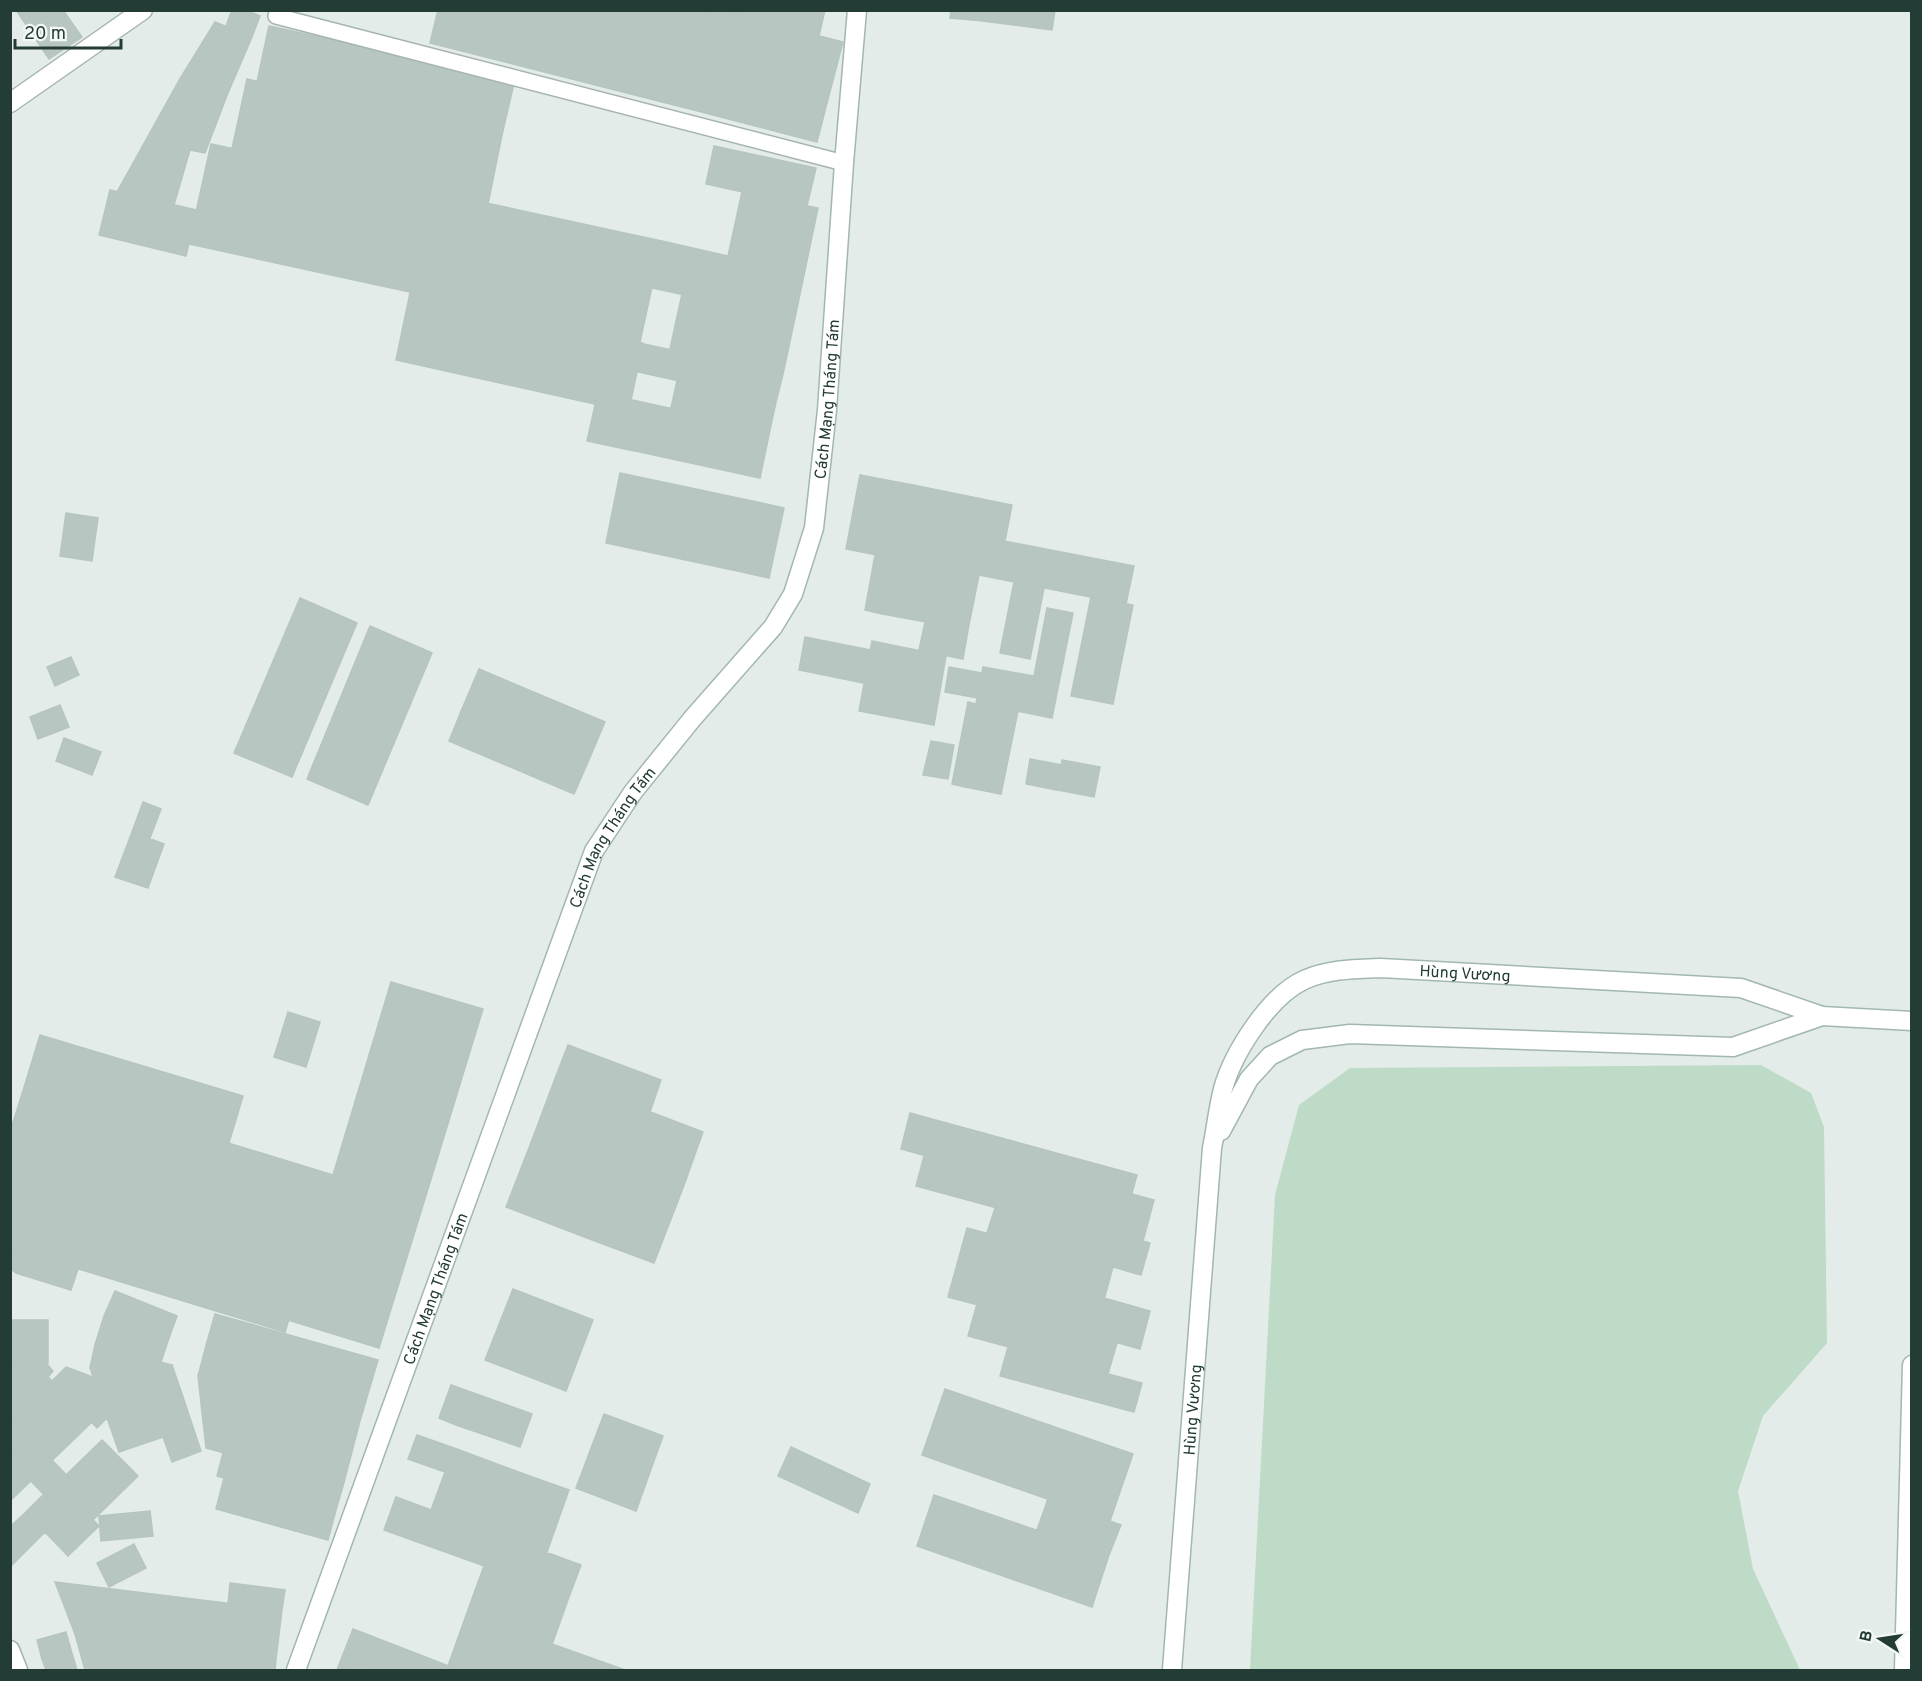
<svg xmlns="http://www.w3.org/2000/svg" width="1922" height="1681" font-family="Overpass,sans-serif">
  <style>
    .green { fill: #bddbc7 }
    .building { fill: #b8c6c1; stroke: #b6c5bf; stroke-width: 1.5 }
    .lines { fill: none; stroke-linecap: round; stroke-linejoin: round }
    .lane-casing { stroke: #a6b4af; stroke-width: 18 }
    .street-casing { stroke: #a6b4af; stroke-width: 21 }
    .secondary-casing { stroke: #a2b7b0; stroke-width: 21 }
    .lane { stroke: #fff; stroke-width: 15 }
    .street { stroke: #fff; stroke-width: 18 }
    .secondary { stroke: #fff; stroke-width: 18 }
    .labels { text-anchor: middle; stroke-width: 4.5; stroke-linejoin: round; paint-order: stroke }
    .street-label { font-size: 16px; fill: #243c36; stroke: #f3f8f6 }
  </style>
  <rect width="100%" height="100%" fill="#e3ece8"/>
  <path class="green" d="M1761,1065l50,28 13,34 3,216 -64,73 -25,75 15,78 47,101h-550l25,-475 24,-90 51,-37z"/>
  <path class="building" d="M16,10h47l19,27 -33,22z
    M232,10h14l14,6 -8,21 -26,-11z
    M438,10h268l-24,97 -252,-64z
    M706,10h13l124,32 -16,61 -136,-34z
    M719,10h106l-6,26z
    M951,10h33l-1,11 -33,-3z
    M984,10h71l-3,20 -69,-9z
    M215,22l37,15 -24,56 -47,-16z
    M269,26l246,53 -13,56 -245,-53z
    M691,69l136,34 -10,39 -135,-35z
    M181,77l47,16 -23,60 -15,-3 -16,55 -57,-13z
    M247,79l255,56 -14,69 -256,-55z
    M211,144l257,55 -11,51 -257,-56z
    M714,146l102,22 -9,38 -101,-22z
    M110,190l87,20 -11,46 -87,-21z
    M742,192l76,16 -23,110 -77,-16z
    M200,194l257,56 -10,50 -258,-56z
    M468,199l194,42 -22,101 -193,-42z
    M662,241l66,15 -10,46 -66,-14z
    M410,293l200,43 -15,68 -199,-44z
    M682,294l113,24 -12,56 -113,-25z
    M610,336l33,7 -6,29 -34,-7z
    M644,344l139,30 -7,28 -138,-30z
    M603,365l34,7 -6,28 -33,-8z
    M677,381l99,21 -6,28 -99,-22z
    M598,392l48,11 -11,48 -48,-10z
    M646,403l124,27 -10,48 -125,-27z
    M620,473l128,27 -15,70 -127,-27z
    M860,475l48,9 -8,37 -47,-9z
    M908,484l104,21 -7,36 -105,-20z
    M748,500l36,8 -15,70 -36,-8z
    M853,512l47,9 -7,37 -47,-9z
    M66,513l32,5 -6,43 -32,-5z
    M900,521l234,45 -8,38 -233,-46z
    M875,555l18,3 -11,56 -17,-4z
    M893,558l86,17 -11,55 -86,-16z
    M1014,582l30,6 -14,71 -30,-6z
    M1091,597l42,8 -20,99 -42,-8z
    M300,598l57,25 -65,154 -58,-24z
    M1047,608l26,5 -21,105 -25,-5z
    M925,622l43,8 -5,29 -44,-9z
    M370,626l62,27 -64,152 -61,-26z
    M805,637l66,13 -7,33 -65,-13z
    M872,641l74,15 -12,69 -75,-14z
    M71,657l8,18 -24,11 -8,-19z
    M949,667l33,6 -5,25 -32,-6z
    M983,667l51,9 -7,37 -51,-9z
    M479,669l126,53 -17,40 -126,-53z
    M968,702l12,3 -15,82 -13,-3z
    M60,705l9,22 -31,12 -8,-22z
    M980,705l38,6 -17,83 -36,-7z
    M462,709l126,53 -14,32 -125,-53z
    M64,738l37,14 -9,23 -36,-14z
    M931,741l23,4 -6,34 -25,-4z
    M1030,759l32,6 -5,25 -31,-6z
    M1062,760l38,7 -6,30 -37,-7z
    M143,802l18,7 -11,29 -18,-6z
    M132,832l32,12 -16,44 -33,-11z
    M391,982l92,27 -59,193 -91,-27z
    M288,1012l32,10 -14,45 -32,-10z
    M40,1035l203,61 -14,47 -203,-62z
    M568,1045l93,35 -11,32 -94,-36z
    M556,1076l147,56 -20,56 -148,-56z
    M26,1081l307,94 -30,99 -293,-89v-53z
    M910,1113l227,62 -10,36 -226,-62z
    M535,1132l80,30 -8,21 -80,-30z
    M527,1153l80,30 -20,55 -81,-31z
    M924,1156l203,55 -8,30 -203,-55z
    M615,1162l68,26 -29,75 -67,-25z
    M333,1175l91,27 -45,146 -91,-28z
    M10,1185l293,89 -18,58 -275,-84z
    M1132,1194l22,6 -11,41 -22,-6z
    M995,1208l124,33 -6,26 -126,-34z
    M967,1228l146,39 -19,69 -146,-39z
    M1121,1235l29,8 -9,32 -28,-8z
    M10,1248l68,21 -7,21 -55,-17 -6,-5z
    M513,1289l80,31 -27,71 -81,-31z
    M115,1291l62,25 -9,25 -64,-25z
    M1104,1298l46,13 -10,38 -46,-13z
    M977,1304l140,39 -9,31 -140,-38z
    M215,1314l163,46 -8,27 -163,-45z
    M104,1316l64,25 -7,21 -66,-17z
    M10,1320h38v43h-38z
    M207,1342l163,45 -10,34 -162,-45z
    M95,1345l66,17 11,3 -74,26 -8,-23z
    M1008,1347l134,36 -8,29 -134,-36z
    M10,1363h36l7,8 -5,6 4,4 -42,41z
    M172,1365l9,26 -74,27 -9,-27z
    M66,1367l27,10 14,41 -10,10 -45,-47z
    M198,1376l162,45 -17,65 -137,-38z
    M52,1381l19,19 -61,58v-36z
    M451,1385l17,6 -12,34 -17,-7z
    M945,1389l188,65 -23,67 -188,-66z
    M181,1391l20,60 -29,11 -9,-25 -44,15 -12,-34z
    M468,1391l64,23 -12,33 -64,-22z
    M71,1400l21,22 -82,79v-43z
    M604,1414l59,22 -27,75 -60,-23z
    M417,1435l37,13 -9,24 -37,-13z
    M102,1440l19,19 -36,35 -19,-19z
    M791,1447l79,37 -12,29 -80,-37z
    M454,1448l70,26 -22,62 -71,-26z
    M223,1453l120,33 -7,24 -119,-34z
    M121,1459l17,17 -45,44 -17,-18z
    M52,1460l33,34 -22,21 -32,-34z
    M524,1474l45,16 -22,62 -45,-16z
    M224,1478l112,32 -8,30 -112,-31z
    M43,1495l20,20 -18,17 -19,-20z
    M934,1495l175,60 -17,52 -175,-61z
    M396,1497l106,39 -12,32 -106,-38z
    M1048,1499l73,26 -12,30 -72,-25z
    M76,1502l23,24 -31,30 -23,-24z
    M150,1511l3,25 -52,5 -2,-25z
    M26,1512l19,20 -35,35v-40z
    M502,1536l79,29 -12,32 -79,-29z
    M134,1544l12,24 -37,19 -12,-24z
    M484,1566l85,31 -26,73h-52l21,-60 -39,-14z
    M55,1582l227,28 -6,49 -201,-25z
    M230,1583l55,7 -3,20 -54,-6z
    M473,1596l39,14 -21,60h-31l-12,-4z
    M353,1629l106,41h-83l-34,-13z
    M66,1632l5,18 -29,9 -5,-19z
    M75,1634l201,25 -1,11h-190z
    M552,1644l73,26h-82z
    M71,1650l6,20h-31l-4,-11z
    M342,1657l34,13h-39z"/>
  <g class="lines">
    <g class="lane-casing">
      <path id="lane" d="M276,16l568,147"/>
    </g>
    <g class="street-casing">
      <path id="street" d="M10,103l133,-93
        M10,1650l8,20"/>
    </g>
    <g class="secondary-casing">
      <g id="secondary">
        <path d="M1221,1131l28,-52 21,-23 32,-16 48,-6 383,13 89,-31"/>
        <path id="s1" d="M296,1670l298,-819 39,-59 59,-73 81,-92 20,-33 21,-66 13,-118 17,-247 13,-153"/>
        <path id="s2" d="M1172,1670l40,-522c4,-19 6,-40 11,-59 10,-36 46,-93 81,-109 24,-11 51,-11 77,-12l360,20 81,28 90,5"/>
        <path d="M1904,1670l8,-305"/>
      </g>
    </g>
    <use href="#lane" class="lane"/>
    <use href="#street" class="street"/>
    <use href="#secondary" class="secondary"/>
  </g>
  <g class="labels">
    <g class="street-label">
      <text dy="6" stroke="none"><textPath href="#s1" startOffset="1396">Cách Mạng Tháng Tám</textPath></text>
      <text dy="6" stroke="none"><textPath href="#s1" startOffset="892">Cách Mạng Tháng Tám</textPath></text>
      <text dy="6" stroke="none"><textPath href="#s2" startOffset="885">Hùng Vương</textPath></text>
      <text dy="6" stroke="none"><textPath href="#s1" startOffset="406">Cách Mạng Tháng Tám</textPath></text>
      <text dy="6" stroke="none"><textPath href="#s2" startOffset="261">Hùng Vương</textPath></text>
    </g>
  </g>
  <rect width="1922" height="1681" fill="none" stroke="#243c36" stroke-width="24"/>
  <g transform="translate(1880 1639) rotate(282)" stroke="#f3f8f6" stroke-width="4.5" paint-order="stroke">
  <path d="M0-4.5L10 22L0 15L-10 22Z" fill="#243c36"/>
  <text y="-9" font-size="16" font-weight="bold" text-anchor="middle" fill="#243c36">B</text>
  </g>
  <path d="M15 39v9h106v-9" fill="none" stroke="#243c36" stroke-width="3"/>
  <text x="24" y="39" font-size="18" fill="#243c36" stroke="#f3f8f6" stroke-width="4.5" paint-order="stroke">20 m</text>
</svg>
